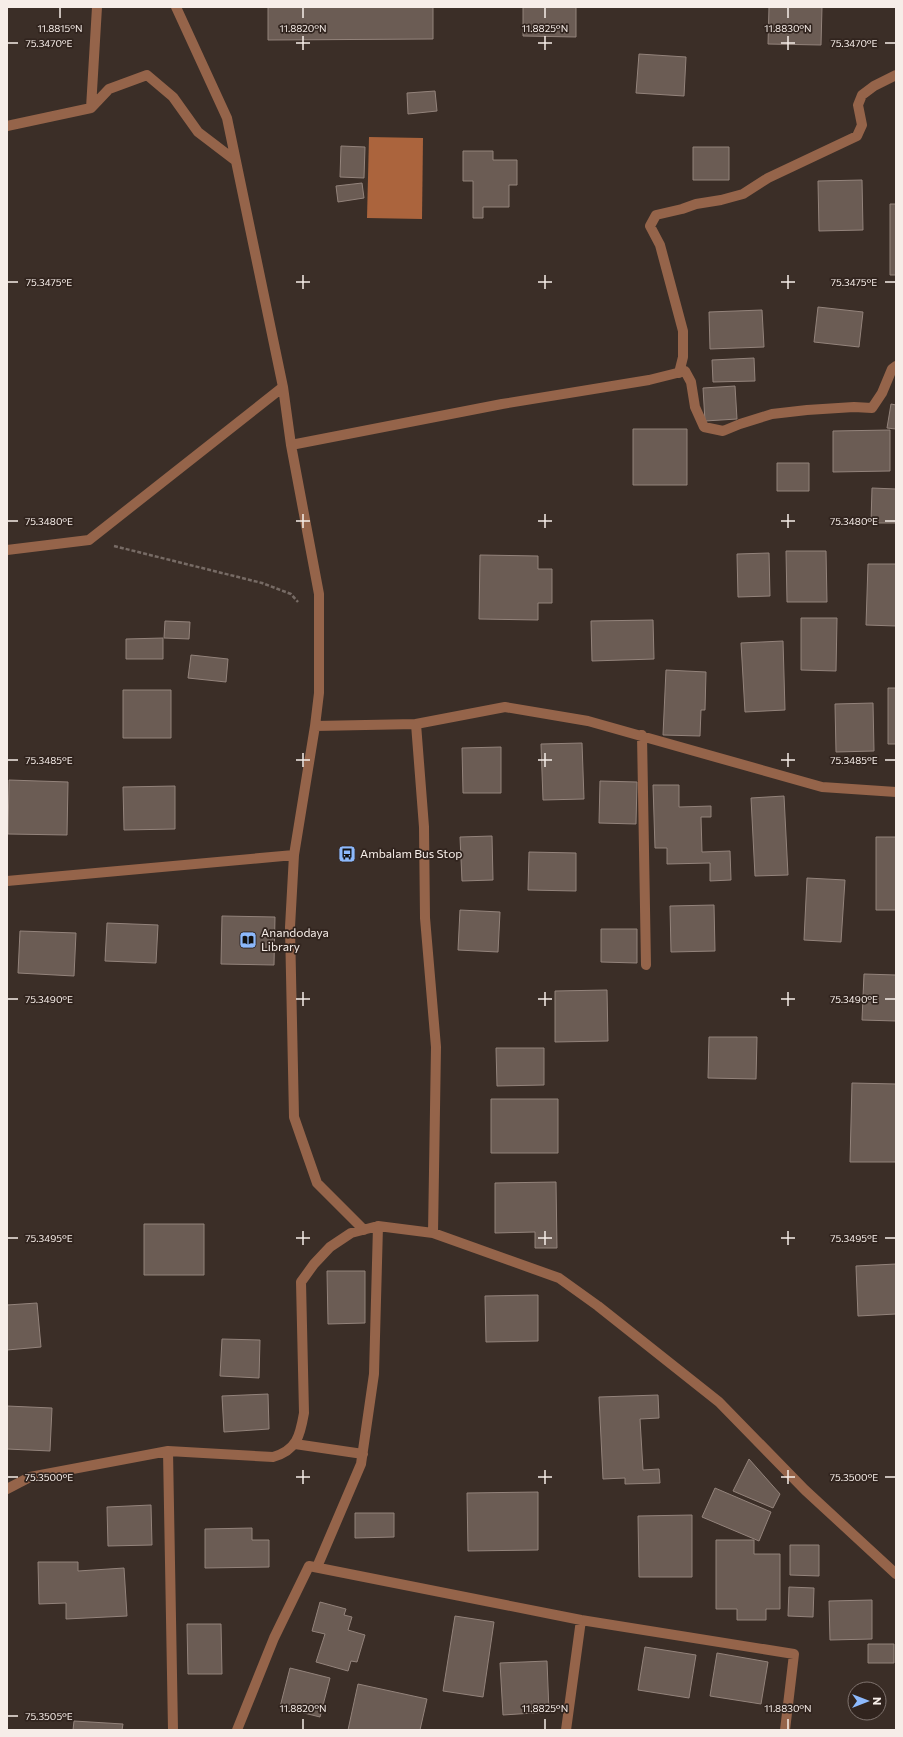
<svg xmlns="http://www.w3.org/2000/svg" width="903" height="1737" font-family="Commissioner,sans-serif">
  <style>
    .water { fill: #ab643d }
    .building { fill: #6b5c54; stroke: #93837b }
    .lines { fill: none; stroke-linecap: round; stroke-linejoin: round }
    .path { stroke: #776b65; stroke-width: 2.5; stroke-dasharray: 4 2; stroke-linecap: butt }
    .street { stroke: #95644a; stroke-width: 10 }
    .ticks { fill: none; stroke: #f6ede8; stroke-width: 1.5 }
    .labels { text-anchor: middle; stroke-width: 3.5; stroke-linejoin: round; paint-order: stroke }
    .poi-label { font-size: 12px; fill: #f6ede8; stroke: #31241e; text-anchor: start }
    .ticks-label { font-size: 10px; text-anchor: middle; fill: #f6ede8; stroke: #31241e; stroke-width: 3.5; stroke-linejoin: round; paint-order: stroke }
  </style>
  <rect width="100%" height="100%" fill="#3b2e27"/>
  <path class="water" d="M369,137l54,1 -1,81 -55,-1z"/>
  <path class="building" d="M268,7h165v32l-165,1z
    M523,7h53v30l-53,-1z
    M769,7h53l-1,38 -53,-1z
    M639,54l47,3 -2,39 -48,-3z
    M435,91l2,20 -29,3 -1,-21z
    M341,146l24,1 -1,31 -24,-1z
    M693,147h36v33h-36z
    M463,151h30v9h24v25h-8v22h-26v11h-10v-37h-10z
    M862,180l1,50 -44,1 -1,-50z
    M362,183l2,15 -26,4 -2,-16z
    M890,204h6v71h-6z
    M818,307l45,5 -4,35 -45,-5z
    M762,310l2,37 -54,2 -1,-37z
    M754,358l1,23 -42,1 -1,-22z
    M735,386l2,33 -32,2 -2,-33z
    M891,404l5,1v24l-9,-1z
    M633,429h54v56h-54z
    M890,430v41l-57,1v-41z
    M777,463h32v28h-32z
    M872,488l24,1v34h-25z
    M786,551h40l1,51h-40z
    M769,553l1,43 -32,1 -1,-43z
    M480,555l58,1v13h14v34h-14v17l-59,-1z
    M868,564h28v62l-30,-1z
    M801,618h36l-1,53 -35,-1z
    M653,620l1,39 -62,2 -1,-40z
    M165,621l25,1 -1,17 -25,-1z
    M163,638v21h-37v-20z
    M783,641l2,69 -40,2 -4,-69z
    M191,655l37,4 -2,23 -38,-4z
    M666,670l40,2 -1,38h-4l-1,26 -37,-1z
    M888,688h8v56h-8z
    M123,690h48v48h-48z
    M873,703l1,48 -38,1 -1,-48z
    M582,743l2,56 -41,1 -2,-56z
    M501,747v46h-38l-1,-45z
    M9,780l59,2 -1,53 -59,-1z
    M600,781l37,1 -1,42 -37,-1z
    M653,785h26v22l32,-1v11h-10l1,35 28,-1 1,29 -21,1v-18l-43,1v-16h-12z
    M175,786v43l-51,1 -1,-43z
    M784,796l4,79 -33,1 -4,-78z
    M492,836l1,44 -31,1 -2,-44z
    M876,837h20v73h-20z
    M529,852l47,1v38l-48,-1z
    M807,878l38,2 -4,62 -37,-2z
    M714,905l1,46 -44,1 -1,-46z
    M460,910l40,2 -2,40 -40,-2z
    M222,916l53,1 -1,48 -53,-1z
    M107,923l51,2 -2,38 -51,-2z
    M601,929h36v34l-36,-1z
    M20,931l56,2 -2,43 -56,-3z
    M864,974l32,1v46l-34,-1z
    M607,990l1,51 -53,1v-51z
    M709,1037h48l-1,42 -48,-1z
    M496,1048h48v37l-47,1z
    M852,1083l44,1v78h-46z
    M491,1099h67v54h-67z
    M556,1182l1,66h-22v-16l-40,1v-50z
    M144,1224h60v51h-60z
    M896,1264v50l-38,2 -2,-50z
    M327,1271h38v52l-37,1z
    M538,1295v46l-52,1 -1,-46z
    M37,1303l4,44 -34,3v-45z
    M222,1339l38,1 -1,38 -39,-2z
    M268,1394l1,35 -45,3 -2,-36z
    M658,1395l1,23 -19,1 3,51 16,-1 1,14 -35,1v-6l-22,1 -4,-82z
    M7,1406l45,2 -2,43 -43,-2z
    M749,1459l31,35 -7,14 -40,-17z
    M715,1488l56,24 -12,29 -57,-24z
    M538,1492v58l-70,1 -1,-58z
    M151,1505l1,40 -44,1 -1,-39z
    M355,1513h39v24l-39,1z
    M692,1515v62h-53l-1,-61z
    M252,1528v12h17v27l-64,1v-39z
    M716,1540h38v14h26v55h-14v11h-29v-11h-21z
    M790,1545h29v31l-29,-1z
    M38,1562h40v9l46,-3 3,48 -61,3v-16l-27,1z
    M789,1587l25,1 -1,29 -25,-1z
    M872,1600v39l-42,1 -1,-39z
    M320,1602l26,7 -2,6 8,2 -4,13 17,5 -8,27 -6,-1 -3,10 -32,-9 9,-28 -13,-3z
    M455,1616l39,6 -11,75 -40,-6z
    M187,1624h34l1,50h-34z
    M868,1644h26v19h-26z
    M645,1647l51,8 -7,43 -51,-8z
    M717,1653l51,9 -7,42 -51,-8z
    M547,1661l2,51 -46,3 -3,-52z
    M290,1668l40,10 -10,39 -40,-10z
    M358,1684l69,15 -7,31h-72z
    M74,1721l49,3 -1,6h-49z"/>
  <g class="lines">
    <path class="path" d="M114,546l148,37 29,11 7,8"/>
    <path class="street" d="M91,108l18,-19 38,-14 26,22 25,35 38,29
      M7,126l84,-18 6,-101
      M679,373l4,-16v-26l-23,-86 -10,-19 6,-11 26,-6 14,-5 25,-4 22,-6 25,-16 89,-42 5,-11 -4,-20 4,-10 12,-9 22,-11
      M283,387l8,58 28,149v99l-4,33 101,-2
      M291,445l211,-41 147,-24 36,-9 6,11 4,25 9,20 19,4 17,-7 32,-10 35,-4 47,-3 18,1 10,-15 10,-24 4,-3
      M7,550l82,-10 194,-153 -56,-269 -51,-111
      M315,726l-21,129 -4,72 4,190 23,66 47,47
      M642,735l4,230
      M7,881l287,-26
      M433,1233l3,-186 -11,-129 -1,-91 -8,-103 89,-17 83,14 234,66 74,5
      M295,1444l68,10
      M168,1451l5,279
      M7,1489l23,-12 138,-26 105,6c24,-7 27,-21 31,-44l-3,-131 13,-18 16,-17 21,-14 27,-7 55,7 126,45 39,28 121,96 86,88 91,84
      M317,1567l44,-103 13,-90 4,-148
      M237,1730l37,-92 35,-72 272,54 213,34 -9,76
      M566,1730l15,-110"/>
  </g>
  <path class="ticks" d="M60,8v10M303,8v10M545,8v10M788,8v10M303,36v14M545,36v14M788,36v14M8,43h10M296,43h14M538,43h14M781,43h14M885,43h10M303,275v14M545,275v14M788,275v14M8,282h10M296,282h14M538,282h14M781,282h14M885,282h10M303,514v14M545,514v14M788,514v14M8,521h10M296,521h14M538,521h14M781,521h14M885,521h10M303,753v14M545,753v14M788,753v14M8,760h10M296,760h14M538,760h14M781,760h14M885,760h10M303,992v14M545,992v14M788,992v14M8,999h10M296,999h14M538,999h14M781,999h14M885,999h10M303,1231v14M545,1231v14M788,1231v14M8,1238h10M296,1238h14M538,1238h14M781,1238h14M885,1238h10M303,1470v14M545,1470v14M788,1470v14M8,1477h10M296,1477h14M538,1477h14M781,1477h14M885,1477h10M8,1716h10M303,1719v10M545,1719v10M788,1719v10"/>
  <defs>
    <g id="bus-square" transform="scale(0.9)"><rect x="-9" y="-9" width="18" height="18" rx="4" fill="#8db9fc" stroke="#31241e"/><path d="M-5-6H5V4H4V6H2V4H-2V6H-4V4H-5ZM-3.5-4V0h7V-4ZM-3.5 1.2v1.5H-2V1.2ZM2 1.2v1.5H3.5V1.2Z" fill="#111"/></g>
    <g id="library-square" transform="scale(0.9)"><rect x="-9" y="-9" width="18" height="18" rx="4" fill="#8db9fc" stroke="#31241e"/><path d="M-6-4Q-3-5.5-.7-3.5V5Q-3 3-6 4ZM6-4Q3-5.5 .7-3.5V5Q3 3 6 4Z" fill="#111"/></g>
  </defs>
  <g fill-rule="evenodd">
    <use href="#bus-square" x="347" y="854"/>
    <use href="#library-square" x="248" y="940"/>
  </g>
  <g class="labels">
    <g class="poi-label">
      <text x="360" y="858">Ambalam Bus Stop</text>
      <text x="261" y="937">Anandodaya<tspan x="261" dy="14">Library</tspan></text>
    </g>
  </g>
  <g class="ticks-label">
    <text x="60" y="32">11.8815°N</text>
    <text x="303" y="32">11.8820°N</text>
    <text x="545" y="32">11.8825°N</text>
    <text x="788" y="32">11.8830°N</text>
    <text x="854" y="47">75.3470°E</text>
    <text x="49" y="47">75.3470°E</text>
    <text x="854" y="286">75.3475°E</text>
    <text x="49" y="286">75.3475°E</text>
    <text x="854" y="525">75.3480°E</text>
    <text x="49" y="525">75.3480°E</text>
    <text x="49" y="764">75.3485°E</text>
    <text x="854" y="764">75.3485°E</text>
    <text x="854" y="1003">75.3490°E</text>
    <text x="49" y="1003">75.3490°E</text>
    <text x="49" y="1242">75.3495°E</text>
    <text x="854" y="1242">75.3495°E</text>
    <text x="854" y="1481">75.3500°E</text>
    <text x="49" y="1481">75.3500°E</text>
    <text x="303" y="1712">11.8820°N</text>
    <text x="545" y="1712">11.8825°N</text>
    <text x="788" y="1712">11.8830°N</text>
    <text x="49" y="1720">75.3505°E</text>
  </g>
  <rect width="903" height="1737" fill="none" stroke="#f6ede8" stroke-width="16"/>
  <g transform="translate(867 1701) rotate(90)"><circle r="19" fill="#31241e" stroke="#80746f"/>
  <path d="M0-3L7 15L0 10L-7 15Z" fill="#8db9fc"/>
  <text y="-6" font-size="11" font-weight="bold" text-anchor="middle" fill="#f6ede8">N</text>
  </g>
</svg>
